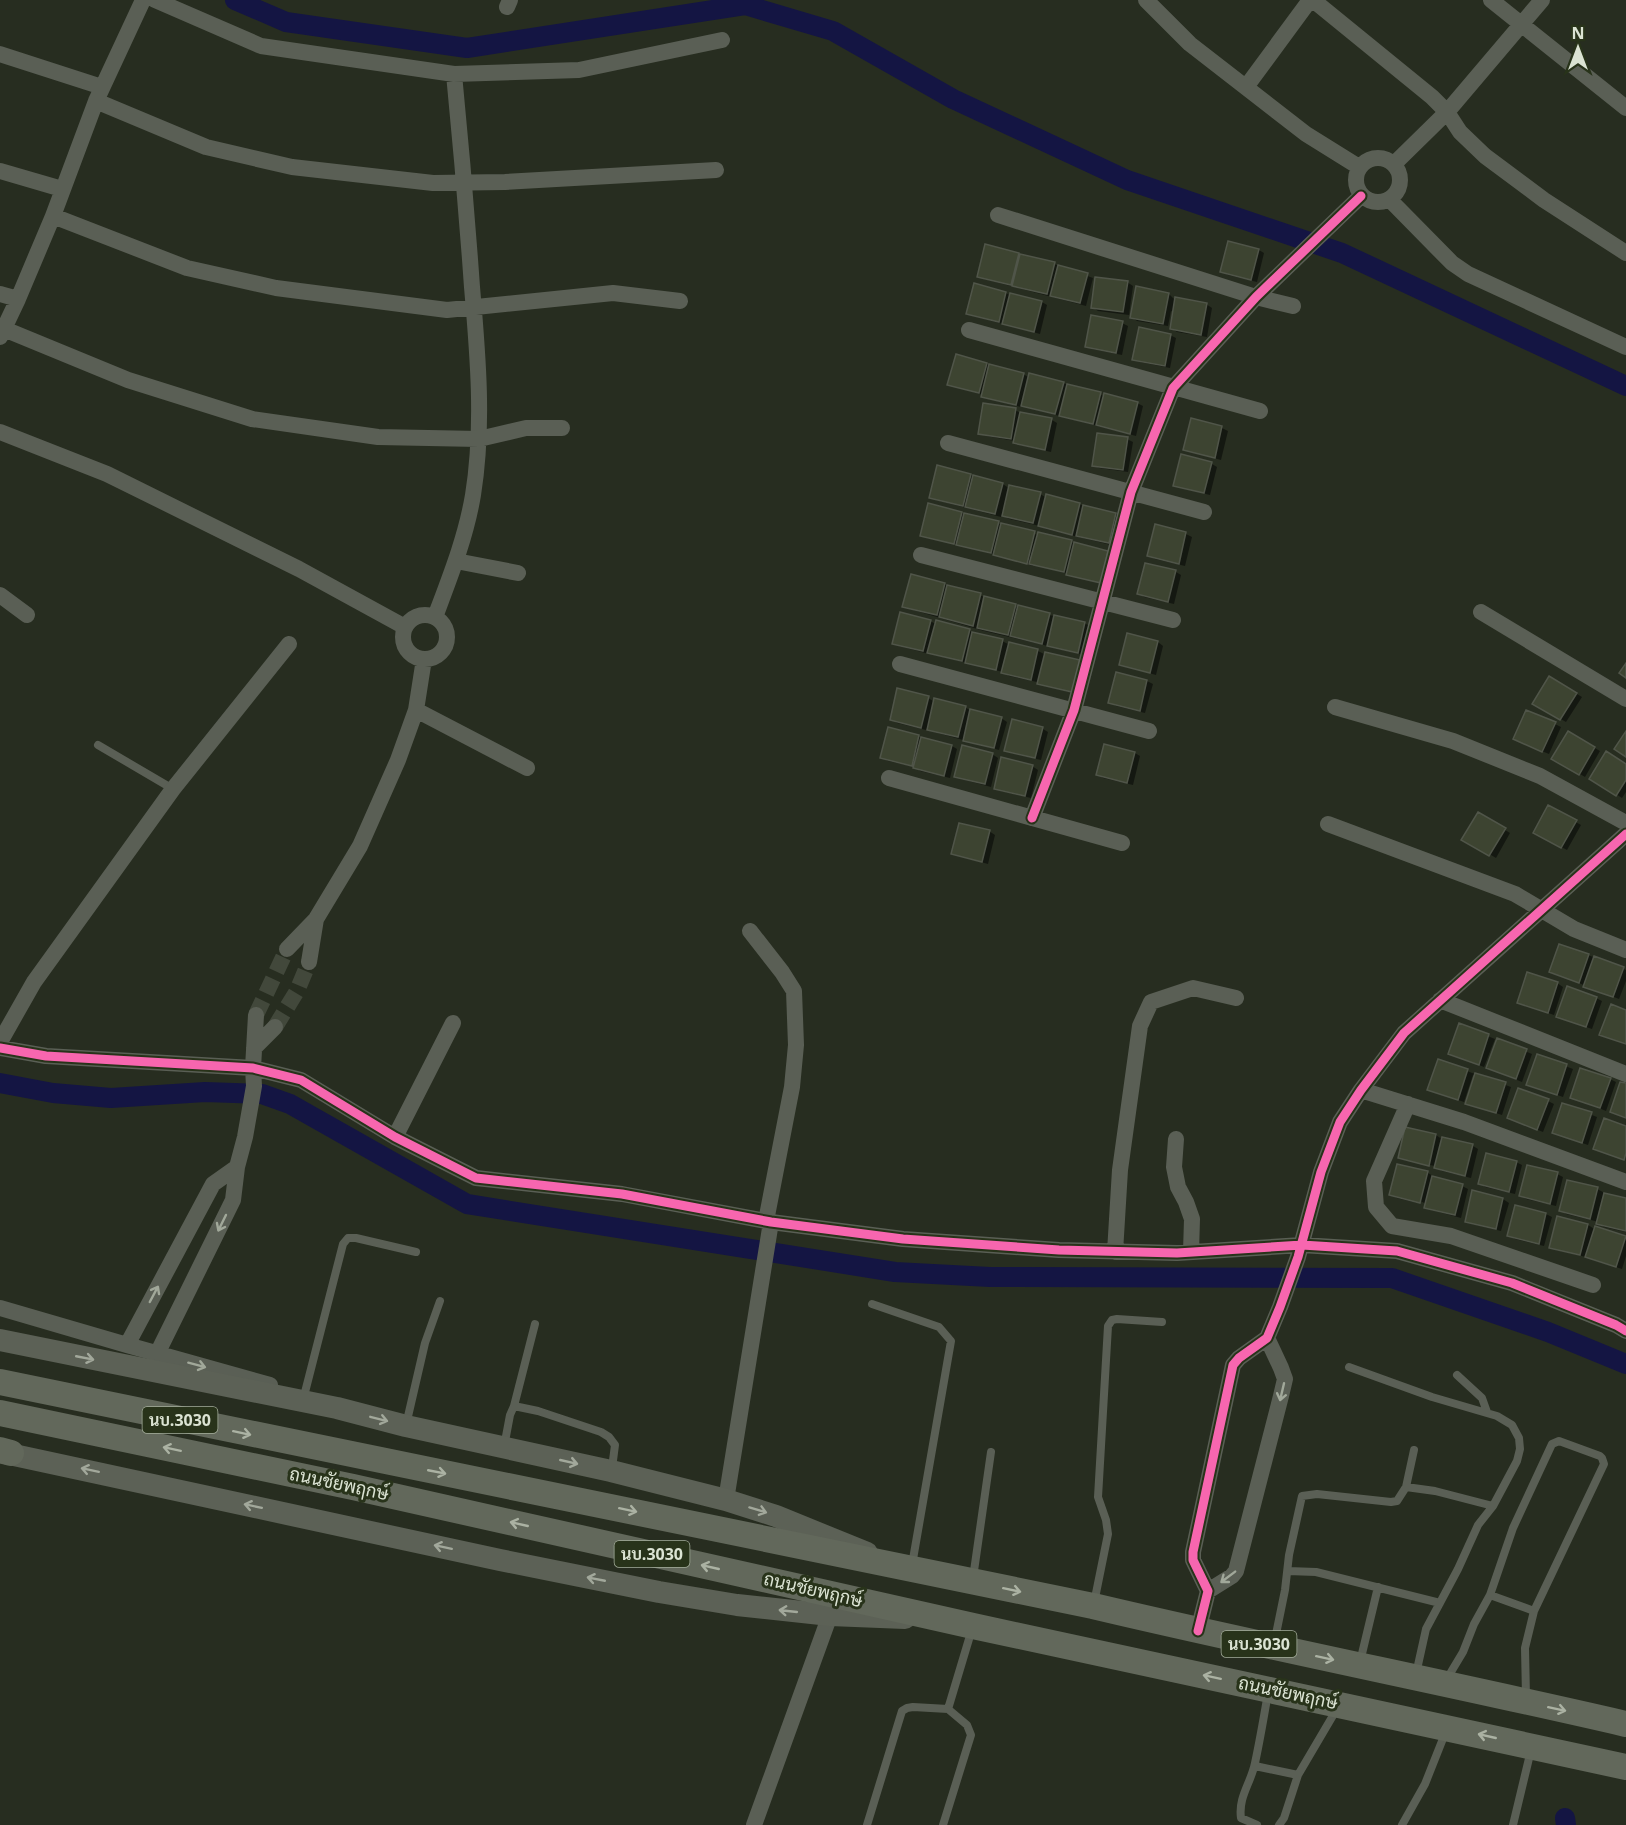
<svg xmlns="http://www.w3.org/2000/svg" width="1626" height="1825" font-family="'Open Sans',Sarabun,sans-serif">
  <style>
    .shadow { fill: #0007 }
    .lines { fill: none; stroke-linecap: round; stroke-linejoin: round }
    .canal { stroke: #141543; stroke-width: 20 }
    .building { fill: #3d4431; stroke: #505549; stroke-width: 1.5 }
    .street-tunnel { stroke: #42483b; stroke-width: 16; stroke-dasharray: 16 8; stroke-linecap: butt }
    .lane { stroke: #5a5f55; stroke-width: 8 }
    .street { stroke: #5a5f55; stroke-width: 16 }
    .secondary { stroke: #5c6156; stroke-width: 22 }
    .primary { stroke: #62685b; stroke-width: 26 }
    .cycleway-casing { stroke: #28331a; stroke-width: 13 }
    .cycleway { stroke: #f766af; stroke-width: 9 }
    .oneway { stroke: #a1a89a }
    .oneway2 { stroke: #a2a89b }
    .oneway3 { stroke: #abb2a3 }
    .labels { text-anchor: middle; stroke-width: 6; stroke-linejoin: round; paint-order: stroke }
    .shield { fill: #28331a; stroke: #a5ae9c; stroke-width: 1.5 }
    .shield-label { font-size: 16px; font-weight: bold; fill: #dbe3d3 }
    .street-label { font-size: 18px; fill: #dbe3d3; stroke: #28331a }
  </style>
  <rect width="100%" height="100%" fill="#272d20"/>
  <path class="shadow" d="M1259,250l5,3 -7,29 -29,-7 -6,-4z
    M1019,254l35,10 39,14 -7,28 -102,-27 -5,-3z
    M1127,282l6,4 -4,29 -31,-4 -6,-4z
    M1006,293l5,3 31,6 5,3 -7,29 -67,-18 -5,-3z
    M1169,294l5,5 32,5 6,4 -5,29 -30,-5 -6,-4 3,-16 -3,-1 -3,15 -31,-5 -6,-4z
    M1122,323l6,3 -6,29 -30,-6 -5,-3z
    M1170,335l6,3 -6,30 -30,-6 -6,-3z
    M957,356l66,18 7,4 33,5 41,13 33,7 6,3 -7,30 -107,-28 -7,-4 -1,3 -32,-8 -6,-4 -28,-8 -6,-3z
    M1015,410l7,4 30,6 5,3 -6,29 -31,-7 -5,-4 -29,-5 -6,-3z
    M1192,420l30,8 6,3 -7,29 -30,-8 -6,-3z
    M1127,439l6,3 -5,30 -29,-4 -5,-3z
    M1182,456l30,8 5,3 -7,28 -29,-7 -6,-3z
    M970,475l33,9 7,5 30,5 7,4v-2l33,8 6,4 30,6 5,3 -6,29 -69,-17 -6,-3 -31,-7 -7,-5 -1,3 -65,-17 -6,-3z
    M961,513l77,22 33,7 4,2 31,41 -73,-21v2l-73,-21 -33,-7 -6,-3z
    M1156,526l30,8 6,3 -7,29 -30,-7 -6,-4z
    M1176,572l5,3 -7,29 -30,-7 -5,-4z
    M944,584l75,24 65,15 6,3 -7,29 -29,-7 -6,-3v1l-64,-15 -74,-22 -6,-3z
    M930,621l6,3 33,6 6,4 27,7 8,4 28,6 8,4 31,39 -32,-8 -8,-4 -28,-6 -6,-4 -68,-17 -6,-3v2l-30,-8 -5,-3z
    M1158,642l5,4 -7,29 -30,-8 -5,-3z
    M1117,674l30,7 6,3 -8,29 -29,-7 -6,-4z
    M1550,678l32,19 -16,25 -32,-18z
    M928,698l7,4 30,5 6,4 30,7 6,4 -8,28 -65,-18 -7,-4 -1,2 -29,-7 -6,-4z
    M1013,721l30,8 5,3 -7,28 -30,-7 -5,-3z
    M1555,724l6,3 -12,27 -29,-12z
    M889,729l63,17 5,3 -7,29 -30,-7 -5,-4 -27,-6 -6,-3z
    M1568,733l32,18 -15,26 -32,-19z
    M1105,746l30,7 5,3 -7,29 -30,-7 -5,-3z
    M992,754l6,4 -7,29 -30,-8 -5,-3z
    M1626,765v27l-4,6 -31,-20z
    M1032,766l6,4 -7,28 -30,-7 -6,-3z
    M1549,807l32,18 -14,25 -32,-17z
    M1479,814l31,19 -14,25 -32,-19z
    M989,831l6,4 -7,29 -30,-8 -6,-3z
    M1588,955l38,15v11l-7,18 -68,-27z
    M1557,983l6,4 -9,28 -35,-12z
    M1596,998l6,3 -10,28 -29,-10z
    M1460,1025l35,14 -11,28 -28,-11z
    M1498,1040l34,14 -10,28 -35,-14z
    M1538,1056l35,13 -10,28 -29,-10z
    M1439,1061l72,26 -9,28 -29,-9 -6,-3 8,-27 -2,-1 -9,27 -29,-10z
    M1610,1079l6,3 -10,29 -34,-14z
    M1548,1101l6,3 -11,28 -34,-14z
    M1563,1104l34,13 -9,28 -35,-12z
    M1407,1128l29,7 7,5 30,6 5,3 -7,29 -29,-7 -7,-5 -30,-6 -6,-3z
    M1516,1162l6,3 -7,29 -30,-7 -5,-4z
    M1398,1165l30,8 5,3v2l29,8 6,3 -7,29 -30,-8 -5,-3v-3l-11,-6 -2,2 4,3 -20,-5 -6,-4z
    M1557,1174l6,3 -7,29 -30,-7 -6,-4z
    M1597,1189l6,3v2l23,6v32l-22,-5 -6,-4 1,-1 -33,-8 -5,-4z
    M1474,1192l29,7 6,4 -8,28 -29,-7 -6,-3z
    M1516,1207l30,7 6,3 -8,29 -29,-7 -6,-4z
    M1588,1225l8,5v-2l30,10v18l-4,13 -29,-9 -7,-4v1l-30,-7 -5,-3z"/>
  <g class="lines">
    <path class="canal" d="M235,0l51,22 181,26 278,-43 88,26 120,68 174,81 215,73 284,133
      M0,1083l53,10 58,5 94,-6 57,2 28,10 177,100 428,68 95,5 402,1 156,54 78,32
      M1565,1818l1,7"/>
  </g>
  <path class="building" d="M1228,241l31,8 -8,31 -31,-8z
    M985,244l34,9 -8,32 -34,-8z
    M1020,254l35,8 -8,32 -35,-8z
    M1058,265l30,8 -8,30 -30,-7z
    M1095,277l33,4 -5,31 -32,-4z
    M974,283l32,9 -7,30 -33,-8z
    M1136,286l33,7 -6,31 -33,-6z
    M1010,293l32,8 -8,31 -32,-8z
    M1175,297l32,6 -6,32 -31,-6z
    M1091,315l32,6 -7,32 -31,-6z
    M1139,327l32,7 -6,32 -33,-6z
    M956,354l31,9 -8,30 -32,-8z
    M989,364l35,9 -8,32 -35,-8z
    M1029,373l35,9 -9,32 -34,-8z
    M1067,384l34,8 -8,32 -34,-8z
    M1104,393l34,9 -8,32 -34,-9z
    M983,403l33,5 -5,31 -33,-5z
    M1020,412l32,6 -7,32 -32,-7z
    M1191,418l31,8 -7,32 -32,-8z
    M1097,433l31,4 -5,33 -31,-4z
    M1181,454l31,8 -8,31 -31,-7z
    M937,465l34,9 -8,32 -34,-8z
    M973,475l30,8 -8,31 -30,-7z
    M1009,485l32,7 -8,31 -31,-7z
    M1046,494l34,9 -8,32 -34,-9z
    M928,503l34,9 -8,32 -34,-8z
    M1083,505l33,8 -7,30 -33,-7z
    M964,513l35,8 -8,32 -35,-8z
    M1001,523l34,8 -8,33 -34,-9z
    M1155,524l31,8 -7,32 -32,-8z
    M1038,532l34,8 -8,32 -35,-8z
    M1074,542l34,9 -7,32 -35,-8z
    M1145,563l31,7 -8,32 -31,-8z
    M911,574l34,9 -8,32 -35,-8z
    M947,585l34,8 -8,33 -34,-9z
    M984,596l32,8 -8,31 -31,-7z
    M1018,605l32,8 -8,31 -32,-8z
    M900,612l31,8 -8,31 -31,-7z
    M1054,615l31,7 -7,31 -31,-7z
    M936,620l34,9 -8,32 -35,-8z
    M972,632l31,7 -7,31 -31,-7z
    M1127,633l31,8 -8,32 -31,-8z
    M1009,642l29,7 -7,31 -30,-7z
    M1045,652l35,8 -8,32 -35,-8z
    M1626,663v15l-7,-5z
    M1116,672l31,8 -7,31 -32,-8z
    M1549,676l28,17 -17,27 -28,-16z
    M897,688l32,8 -8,32 -31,-8z
    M934,698l32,8 -8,31 -31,-7z
    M970,709l32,8 -8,31 -31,-7z
    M1526,710l30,12 -14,30 -29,-13z
    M1012,719l31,8 -8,31 -31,-7z
    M888,727l31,8 -7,31 -32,-8z
    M1568,731l27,16 -16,28 -28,-16z
    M1626,731v26l-12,-8z
    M921,737l31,8 -8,31 -31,-8z
    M1104,744l31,8 -8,31 -31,-8z
    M962,745l31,8 -8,31 -31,-7z
    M1606,751l20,13v16l-10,16 -27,-17z
    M1001,757l32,8 -8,31 -31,-7z
    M1548,805l29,15 -16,28 -28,-15z
    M1478,812l28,16 -17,28 -28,-16z
    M959,823l31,7 -8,32 -31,-8z
    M1559,944l30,10 -10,29 -30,-11z
    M1594,956l30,11 -11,30 -30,-10z
    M1527,972l31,10 -10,31 -31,-10z
    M1567,986l30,11 -11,30 -30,-10z
    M1611,1004l15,6v34l-27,-9z
    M1459,1023l30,11 -10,31 -31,-11z
    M1497,1038l30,11 -11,30 -30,-11z
    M1537,1054l30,10 -10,31 -31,-10z
    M1438,1059l30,10 -10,31 -31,-10z
    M1580,1068l31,10 -11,30 -30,-10z
    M1475,1073l31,9 -10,31 -31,-9z
    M1620,1082l6,1v35l-16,-6z
    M1518,1088l31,11 -12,31 -30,-12z
    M1562,1103l30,9 -10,31 -30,-10z
    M1604,1118l22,8v27l-2,7 -31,-11z
    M1405,1127l31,7 -7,32 -31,-8z
    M1442,1137l31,7 -8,32 -31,-8z
    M1486,1153l31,8 -8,31 -31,-8z
    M1397,1164l31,7 -8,32 -31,-8z
    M1527,1165l31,7 -8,32 -31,-8z
    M1432,1176l31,8 -8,31 -31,-7z
    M1567,1180l31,7 -8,32 -31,-8z
    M1472,1190l31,8 -7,31 -31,-7z
    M1604,1193l22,5v33l-30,-7z
    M1515,1205l31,8 -7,31 -32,-8z
    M1557,1216l31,8 -8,31 -31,-7z
    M1595,1226l31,10 -10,31 -31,-10z"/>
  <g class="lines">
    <path class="street-tunnel" d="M256,1015l31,-66
      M275,1027l22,-36 12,-29"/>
    <path class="lane" d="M98,745l75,44
      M872,1304l67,23 12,14 -39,224
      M1349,1367l83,30 65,19 15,9 7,13 1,11 -3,12 -24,45 -15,19 -20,44 -32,60 -10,45
      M1457,1375l25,23 5,14
      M303,1400l40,-156 5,-6h8l60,14
      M514,1406l21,-82
      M406,1425l19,-82 15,-42
      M504,1447l6,-32 4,-9 24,5 63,21 8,5 6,8 -3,23
      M1406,1487l8,-37
      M1288,1571l28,1 124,31
      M973,1578l18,-126
      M1490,1595l44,16 -9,37 1,49
      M1094,1603l14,-69 -2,-14 -8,-23 10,-171 4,-6 5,-1 45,3
      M1274,1644l11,-54 4,-35 13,-59 15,-2 74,8 6,-1 9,-14 29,4 58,15
      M1360,1662l18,-75
      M1445,1682l18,-30 11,-28 16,-29 23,-67 39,-84 7,-3 41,15 2,2 2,6 -70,147
      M948,1709l24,-80
      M1255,1766l43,9
      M867,1825l35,-114 5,-3 6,-1 35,2 19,16 4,10 -28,90
      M1257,1825l-16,-7c-3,-21 10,-35 14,-55 5,-23 9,-47 13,-70
      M1279,1825l5,-7 14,-43 40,-68
      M1402,1825l23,-41 21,-53
      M1513,1825l18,-75"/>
    <path class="street" d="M155,0l106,46 193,28 125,-4 143,-30
      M1146,0l44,44 116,90 53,33
      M1313,0l119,97 15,15 13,20 25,24 59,44 82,53
      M1491,0l135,108
      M507,7l3,-7
      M0,54l102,33
      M1246,87l64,-87
      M96,101l110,46 86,20 141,16 72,-1 211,-12
      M1356 180a22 22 0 1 1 44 0a22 22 0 1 1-44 0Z
      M1394,164l53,-52 95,-112
      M0,171l62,18
      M1390,200l62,63 16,11 158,73
      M998,215l258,82 37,9
      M53,216l134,52 89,20 171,22 166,-17 67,8
      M0,294l18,5
      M4,329l124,51 124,39 126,18 101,2 47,-11h36
      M969,330l291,81
      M0,337l18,-38 35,-83 43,-115 47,-101
      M0,432l107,42 192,95 106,58
      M948,443l256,69
      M921,555l252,65
      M456,561l62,12
      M0,595l27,20
      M1481,612l145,87
      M403 637a22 22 0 1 1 44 0a22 22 0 1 1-44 0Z
      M435,617c15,-40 31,-80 38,-122 11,-68 5,-139 -1,-208 -5,-71 -11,-142 -18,-213
      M900,664l249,67
      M1335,707l118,34 87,35 86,47
      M416,710l111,58
      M889,778l233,65
      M1032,818l42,-108 57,-218 42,-104 83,-91 105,-101
      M1328,824l187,70 59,35 52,21
      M750,931l32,41 12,19 2,54 -4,42 -26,134
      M287,949l29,-30 44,-73 38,-86 18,-50 8,-51
      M309,962l7,-43
      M1440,1000l186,74
      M0,1042l34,-60 139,-193 116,-145
      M0,1048l46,8 207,12 48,12 94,57 81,41 146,16 149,28 132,17 156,11 118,3 125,-8 95,6 115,32 104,42 10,6
      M254,1048l21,-21
      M1361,1090l103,32 162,60
      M1408,1104l-34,77 2,26 16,19 59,10 142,49
      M395,1137l58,-114
      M1176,1139l-2,28 4,20 8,15 6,17 -1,33
      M1115,1252l5,-82 20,-144 11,-24 42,-14 43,10
      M0,1308l127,37 143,40
      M127,1345l86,-161 24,-17
      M157,1354l76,-154 4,-33 8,-30 9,-51 -1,-18 3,-53
      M726,1500l45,-278
      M1208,1591l24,-15 4,-5 45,-175 4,-17 -4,-11 -14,-30
      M1198,1631l10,-40 -15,-31v-8l40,-187 6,-7 28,-20 13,-31 18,-50 23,-85 19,-50 21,-32 43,-57 222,-199
      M754,1825l76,-210"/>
    <path class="secondary" d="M0,1340l337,68 69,18 205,45 115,29 50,16 91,37
      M0,1452l500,108 159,32 78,13 93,10 75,3"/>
    <path class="primary" d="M0,1382l1093,224c177,42 356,77 533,118
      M0,1413l353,74 620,139 653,141
      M0,1450l11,3"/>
    <g class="cycleway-casing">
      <path id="cycleway" d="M1032,818l42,-108 57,-218 42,-104 83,-91 105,-101
        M0,1048l46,8 207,12 48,12 94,57 81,41 146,16 149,28 132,17 156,11 118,3 125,-8 95,6 115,32 104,42 10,6
        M1198,1631l10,-40 -15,-31v-8l40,-187 6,-7 28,-20 13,-31 18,-50 23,-85 19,-50 21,-32 43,-57 222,-199"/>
    </g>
    <use href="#cycleway" class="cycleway"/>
  </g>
  <defs><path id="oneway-shaft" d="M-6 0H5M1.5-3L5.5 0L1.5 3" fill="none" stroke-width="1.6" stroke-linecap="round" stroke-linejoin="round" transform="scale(1.5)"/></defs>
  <g class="oneway">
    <use href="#oneway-shaft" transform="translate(222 1223) rotate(116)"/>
    <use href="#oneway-shaft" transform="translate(154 1294) rotate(-62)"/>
    <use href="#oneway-shaft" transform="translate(197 1365) rotate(15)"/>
    <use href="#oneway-shaft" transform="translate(1282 1392) rotate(103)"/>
    <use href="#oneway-shaft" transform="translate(1228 1577) rotate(143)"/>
  </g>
  <g class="oneway2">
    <use href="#oneway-shaft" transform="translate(85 1358) rotate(11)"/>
    <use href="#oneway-shaft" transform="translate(379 1419) rotate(14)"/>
    <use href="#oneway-shaft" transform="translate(569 1462) rotate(13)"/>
    <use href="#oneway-shaft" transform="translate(90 1470) rotate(-168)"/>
    <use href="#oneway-shaft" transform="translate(253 1506) rotate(-168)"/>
    <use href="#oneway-shaft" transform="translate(758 1510) rotate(17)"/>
    <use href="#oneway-shaft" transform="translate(443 1547) rotate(-168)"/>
    <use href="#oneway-shaft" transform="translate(596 1579) rotate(-169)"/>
    <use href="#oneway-shaft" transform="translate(788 1611) rotate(-174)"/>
  </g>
  <g class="oneway3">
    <use href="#oneway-shaft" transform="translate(242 1433) rotate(12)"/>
    <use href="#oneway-shaft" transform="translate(172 1449) rotate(-168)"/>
    <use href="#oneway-shaft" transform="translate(437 1472) rotate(11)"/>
    <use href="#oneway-shaft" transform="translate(628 1510) rotate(12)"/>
    <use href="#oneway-shaft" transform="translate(519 1524) rotate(-167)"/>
    <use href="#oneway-shaft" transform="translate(710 1567) rotate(-167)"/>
    <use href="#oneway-shaft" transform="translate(1012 1590) rotate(12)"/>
    <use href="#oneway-shaft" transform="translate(1325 1658) rotate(12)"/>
    <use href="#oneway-shaft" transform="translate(1212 1677) rotate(-168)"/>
    <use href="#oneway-shaft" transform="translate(1557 1709) rotate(12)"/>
    <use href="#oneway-shaft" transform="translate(1487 1736) rotate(-167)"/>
  </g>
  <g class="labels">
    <g class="shield">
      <rect x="142.5" y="1407" width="75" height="26" rx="4.5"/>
      <rect x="614.5" y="1541" width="75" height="26" rx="4.5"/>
      <rect x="1221.5" y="1631" width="75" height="26" rx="4.5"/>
    </g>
    <g class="shield-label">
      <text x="180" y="1426">นบ.3030</text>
      <text x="652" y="1560">นบ.3030</text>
      <text x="1259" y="1650">นบ.3030</text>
    </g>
    <g class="street-label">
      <text transform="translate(339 1484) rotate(12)" y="6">ถนนชัยพฤกษ์</text>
      <text transform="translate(813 1590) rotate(13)" y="6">ถนนชัยพฤกษ์</text>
      <text transform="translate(1288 1693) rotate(12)" y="6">ถนนชัยพฤกษ์</text>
    </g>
  </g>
  <g transform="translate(1578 48)" stroke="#28331a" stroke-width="4.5" paint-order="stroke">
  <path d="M0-4.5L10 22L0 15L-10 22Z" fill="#dbe3d3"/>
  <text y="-9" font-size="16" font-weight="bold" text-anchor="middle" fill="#dbe3d3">N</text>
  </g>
</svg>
